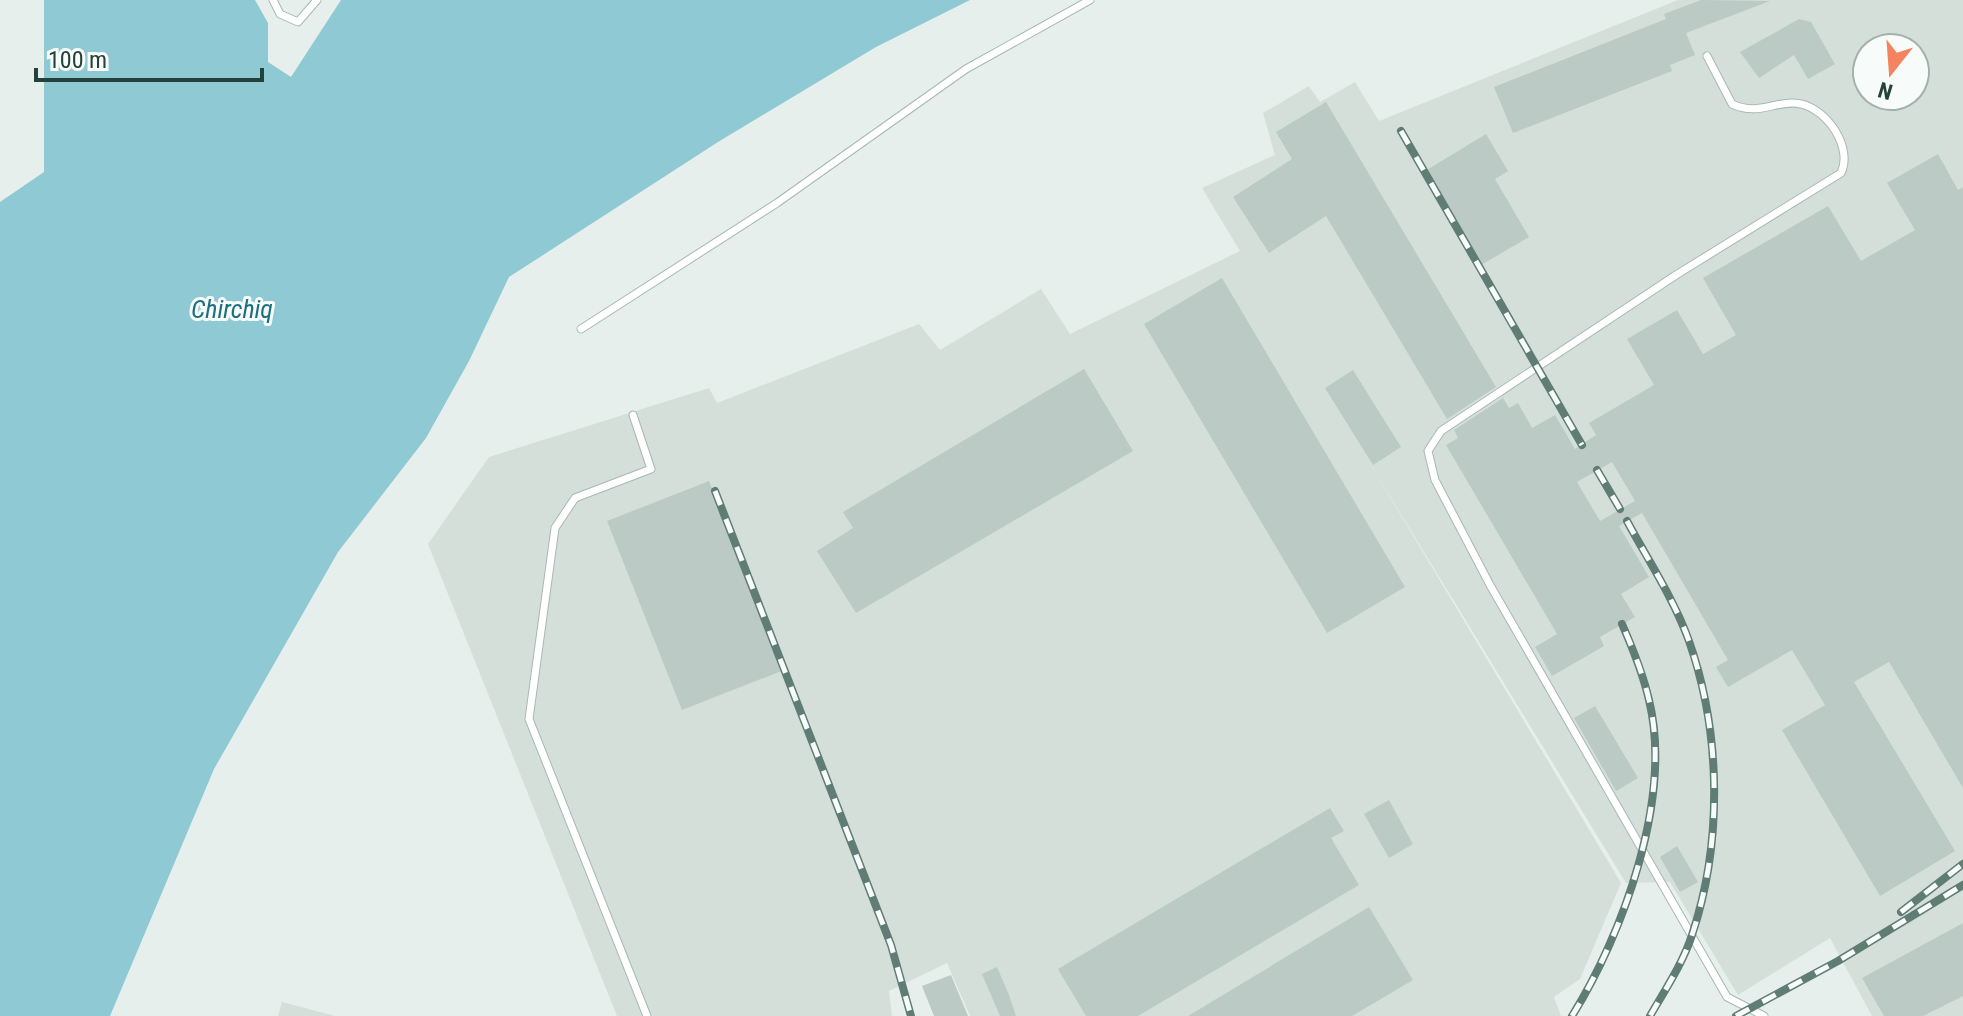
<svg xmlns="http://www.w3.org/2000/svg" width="1963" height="1016" font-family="'Roboto Condensed',sans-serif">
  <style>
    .built { fill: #d4dfda; fill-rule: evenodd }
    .water { fill: #8ec9d4 }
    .building { fill: #bbcac4; fill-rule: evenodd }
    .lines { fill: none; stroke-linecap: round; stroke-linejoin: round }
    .lane-casing { stroke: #a8b8b2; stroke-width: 9 }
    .lane { stroke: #fff; stroke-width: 7 }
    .rail-casing { stroke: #5f7d75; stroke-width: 8 }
    .rail { stroke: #f7fbf9; stroke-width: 5; stroke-dasharray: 15; stroke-linecap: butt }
    .labels { text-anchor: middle; stroke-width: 6; stroke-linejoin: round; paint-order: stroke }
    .water-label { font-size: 26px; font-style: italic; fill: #1c6f80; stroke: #f7fbf9 }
  </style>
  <rect width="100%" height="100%" fill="#e6efeb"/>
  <path class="built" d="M1678,0h285v1016h-91l-42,-78 -92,57 -68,-113 -44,1 -257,-421 252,421 -41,96 -26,18 7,19h-591l-23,-53 -58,28 3,25h-275l-189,-472 61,-87 220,-69 8,15 202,-79 21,26 101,-61 29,45 170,-83 -38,-63 73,-33 -12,-42 46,-27 11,16 35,-20 24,39zM1867,48h48v48h-48z
    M282,1002l53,14h-57z"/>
  <path class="water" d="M44,0h211l13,23v39l23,15 50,-77h629l-94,47 -158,95 -209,135 -40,84 -43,77 -88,114 -124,217 -104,247h-110v-814l44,-30z"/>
  <path class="building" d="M1701,0l69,1 -84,32 9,22 -25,10 2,6 -159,62 -19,-46 172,-68 -2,-5z
    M1799,19l12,3 24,42 -27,15 -14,-24 -35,23 -19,-26z
    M1326,102l170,285 -49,32 -121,-203 -57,37 -36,-56 59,-38 -16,-27z
    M1486,134l22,37 -13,8 34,58 -48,28 -56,-94z
    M1938,154l20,36 5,-3v601l-74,-126 -35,20 101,169 -75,45 -98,-166 43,-25 -33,-55 -64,37 -12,-20 12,-7 -86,-147 -23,13 30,51 -28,17 14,23 -35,20 4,9 -52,30 -17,-29 22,-13 -111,-189 12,-7 -4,-8 49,-32 6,10 9,-5 14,25 23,-13 20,34 21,-14 -7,-12 65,-38 -27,-46 50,-29 26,44 33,-19 -33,-57 125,-72 33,55 54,-31 -28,-47zM1612,462l23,39 -35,20 -23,-39z
    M1222,278l183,309 -78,46 -183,-309z
    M1084,369l49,82 -277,162 -39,-62 36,-23 -10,-16z
    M1353,370l48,77 -28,18 -48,-77z
    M709,481l75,189 -102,40 -75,-189z
    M1595,706l43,72 -22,13 -42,-73z
    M1389,800l24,44 -24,14 -25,-44z
    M1330,808l14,23 -13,7 28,47 -221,131h-52l-28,-47z
    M1677,846l21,36 -18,10 -20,-35z
    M1369,907l44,73 -61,36h-164z
    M1963,923v73l-40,20h-39l-22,-38z
    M997,967l12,28 7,21h-16l-18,-42z
    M951,975l17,41h-34l-12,-30z"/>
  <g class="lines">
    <g class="lane-casing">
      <path id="lane" d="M273,0l7,14 18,8 19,-22
        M1707,56l25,48c27,13 44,-5 69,0 27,6 52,44 40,69l-165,102 -235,156 -13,20 7,29 55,105 237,412 37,19
        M581,329l196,-126 189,-134 124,-69
        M633,415l18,54 -76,29 -20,30 -26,191 118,297"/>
    </g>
    <use href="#lane" class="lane"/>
    <g class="rail-casing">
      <path id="rail" d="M1401,131l181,314
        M1597,470l23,39
        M715,491l176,454 20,71
        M1627,521c21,39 47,78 62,120 32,91 34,201 3,294 -9,28 -27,55 -42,81
        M1901,912l62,-48
        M1572,1016c51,-82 101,-218 77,-316 -6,-26 -16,-51 -27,-76
        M1736,1016l102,-55 125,-76"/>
    </g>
    <use href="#rail" class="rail"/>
  </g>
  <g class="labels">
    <g class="water-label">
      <text x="232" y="318">Chirchiq</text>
    </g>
  </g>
  <g transform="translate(1891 72) rotate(197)"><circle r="38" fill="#f7fbf9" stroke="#a3b1ad" stroke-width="2"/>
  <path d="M0-6L14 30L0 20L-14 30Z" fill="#f4845f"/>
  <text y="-12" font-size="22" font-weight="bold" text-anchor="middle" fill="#24423a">N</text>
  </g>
  <path d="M36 68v12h226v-12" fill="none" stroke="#24423a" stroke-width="4"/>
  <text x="48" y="68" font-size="24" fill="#24423a" stroke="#f7fbf9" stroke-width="6" paint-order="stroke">100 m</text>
</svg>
